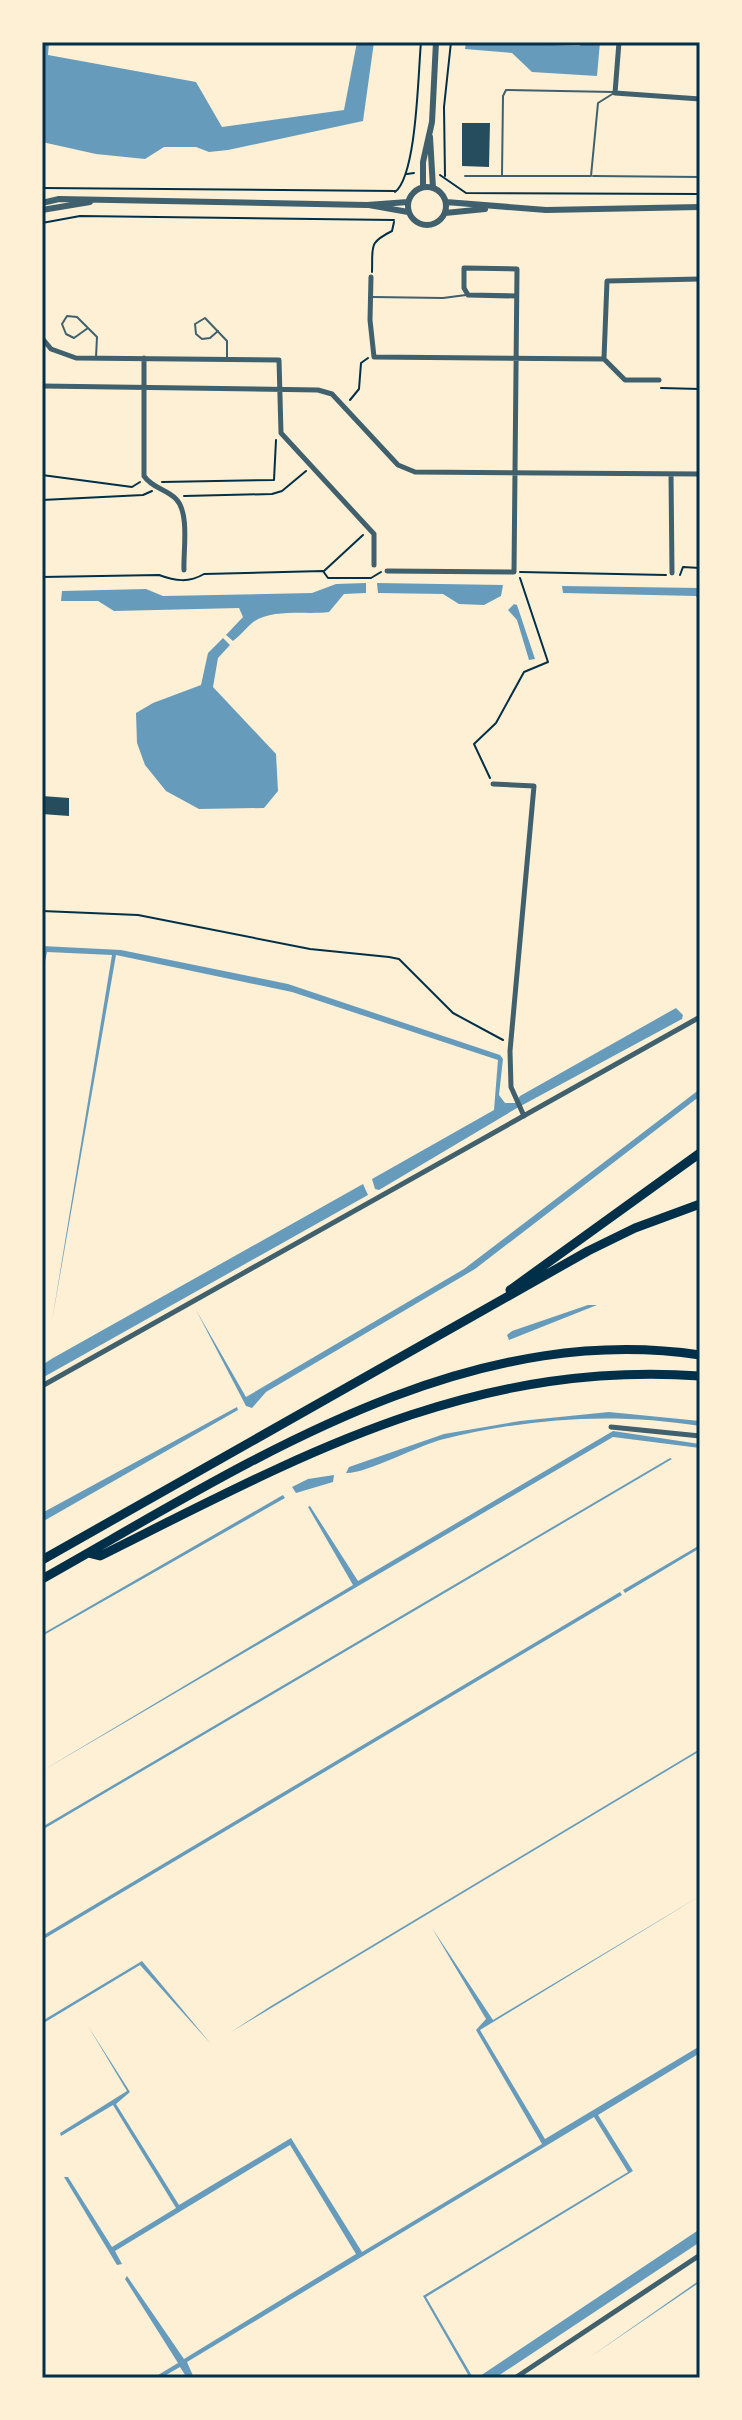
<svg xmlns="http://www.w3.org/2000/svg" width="742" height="2420" font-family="'Fira Sans',sans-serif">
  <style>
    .water { fill: #669bbc }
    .building { fill: #264d5e }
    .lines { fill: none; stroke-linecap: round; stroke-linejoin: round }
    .path { stroke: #003049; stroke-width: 2 }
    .service { stroke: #3f606c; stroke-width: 2 }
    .minor { stroke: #3f606c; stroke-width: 5 }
    .tertiary { stroke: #3f606c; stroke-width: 6 }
    .motorway { stroke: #003049; stroke-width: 9 }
    .neatline { fill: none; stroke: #003049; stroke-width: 3 }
  </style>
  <rect width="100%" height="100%" fill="#fdf0d5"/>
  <path class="water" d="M42,42h7l-1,13 148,27 26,45 122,-17 13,-68h17l-11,79 -135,29 -19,2 -13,-5h-32l-19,12 -49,-5 -54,-12z
    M466,42l113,4 6,-4h15l-3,34 -65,-4 -20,-19 -47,-4z
    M366,583v10l-22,1 -15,18c-22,3 -58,-4 -77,11 -6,5 -12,13 -19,18l-7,-6 17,-18 -4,-9 -125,3 -16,-10h-37l1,-10 84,-2 17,7 149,-3 24,-9z
    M377,583l126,2 -2,11 -17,9 -25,-1 -16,-10 -65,-1z
    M562,586l138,2v15l-4,-7 -133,-3z
    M514,604l3,1 18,54 -6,1 -12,-40 -9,-10z
    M223,638l7,7 -12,13 -5,29 63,67 2,37 -14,17 -65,1 -33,-18 -21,-26 -8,-22 -1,-30 17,-10 48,-18 7,-32z
    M42,946l79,4 167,34 212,71 3,4 -4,36 6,8h10l5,-7 156,-88 7,7 -1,4 -165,89 -138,82 -4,-1 -3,-10 122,-69 4,-50 -206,-68 -176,-37 -64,366 60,-366 -65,-3 -5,24z
    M700,1089v7l-225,173 -209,123 -14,16 -6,-2 -50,-96 50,87 218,-128z
    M363,1184l5,11 -326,183v-13l11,-7z
    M588,1305h9l-88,35 -2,-5 5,-4z
    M237,1407l1,3 -196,112v-9z
    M609,1412l91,9v5c-88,-14 -170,-8 -256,13 -25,6 -78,35 -98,34l3,-6 95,-33 76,-13z
    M613,1431l80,12 7,1v4l-87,-11 -571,334 311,-186 -45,-78 2,-1 48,75z
    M670,1458l2,1 -630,371v-3z
    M334,1475l-1,7 -37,11 -4,-6 16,-8z
    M283,1495l2,3 -243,138v-2z
    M700,1545v3l-75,45 -2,-3z
    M620,1592l2,3 -580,345v-4z
    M700,1749v2l-469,281 40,-26z
    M700,1896l-220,134 65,109 155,-93v7l-102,62 35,56 -207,126 46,79 5,2 223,-149v13l-205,136h-25l-47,-82 205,-124 -34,-55 -407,245 7,16h-7l-7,-11 -19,11h-8l25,-15 -53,-84 2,-3 57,83 172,-105 -66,-109 -175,106 7,13 -5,1 -53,-88h4l44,70 64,-39 -63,-103 -52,31 -1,-3 67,-42 -39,-65 42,66 -14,12 63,101 112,-67 71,114 180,-108 -66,-114 10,-11 -54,-91 61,92z
    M142,1961l69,83 -71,-79 -98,59v-3z
    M700,2280v2l-110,75z"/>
  <path class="building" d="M462,123h28l-1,44 -27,-1z
    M42,796l27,2v18l-27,-2z"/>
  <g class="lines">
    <path class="path" d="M407,174l7,-1
      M440,175l26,18 234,1
      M445,176l-1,-69 7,-65
      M42,188l353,3
      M395,192c22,-17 23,-119 26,-150
      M42,223l38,-7 314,4
      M372,272c1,-26 -4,-29 20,-41l2,-9
      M661,388l39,1
      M350,400l9,-11 2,-26 7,-5
      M42,475l90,12 8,-5
      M162,482l112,-2 2,-40
      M184,496l88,-2 10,-3 24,-20
      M42,500l101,-5 9,-4
      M324,571l39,-36
      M520,572l146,3
      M680,575l3,-8 17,1
      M42,577l117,-2c16,6 30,8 45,-1l119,-3 5,7h43l10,-6
      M490,778l-16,-34 22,-21 28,-51 24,-10 -28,-84
      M42,911l96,4 172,34 79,8 10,2 54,54 50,27"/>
    <path class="service" d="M502,175l1,-79 3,-6 108,2
      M465,176h126l7,-73 16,-10
      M593,176l107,1
      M373,297l70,1 23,-3
      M88,328l-14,10 -8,-4 -4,-10 5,-8 10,1 20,20 -1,20
      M218,331l-8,7 -8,1 -6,-5 -1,-10 10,-6 22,23v17"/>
    <path class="minor" d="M619,42l-4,51 85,6
      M371,277l-1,43 4,37 230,2 21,21h34
      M42,338l9,11 25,9 203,2 2,73 93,101v31
      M144,358v118c8,12 22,13 32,23 14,14 7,53 8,71
      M604,358l3,-77 93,-2
      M42,386l276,4 14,4 66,71 17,7 285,2
      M671,474l1,99
      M387,571l127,1 3,-303 -53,-1v20l4,7 48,1
      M493,784l41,2 -24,265 1,36 13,29
      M42,1386l658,-369
      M611,1427l89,9
      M515,2378l185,-123"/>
    <path class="tertiary" d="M430,137l3,51
      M408 206a19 19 0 1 1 38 0a19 19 0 1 1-38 0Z
      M423,187v-25l9,-40 4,-80
      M446,202l100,8 154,-3
      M42,203l17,-4 308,6 41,-3
      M369,205l39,7
      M42,210l48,-8
      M445,213l40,-4"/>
    <path class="motorway" d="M510,1290l190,-137
      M88,1553l12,3c199,-99 369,-196 600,-180
      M42,1560l546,-309 47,-23 65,-24
      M42,1579c198,-111 418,-260 658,-224"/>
  </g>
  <rect width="742" height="2420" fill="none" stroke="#fdf0d5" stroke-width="88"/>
  <rect x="44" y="44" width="654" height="2332" class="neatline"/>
</svg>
